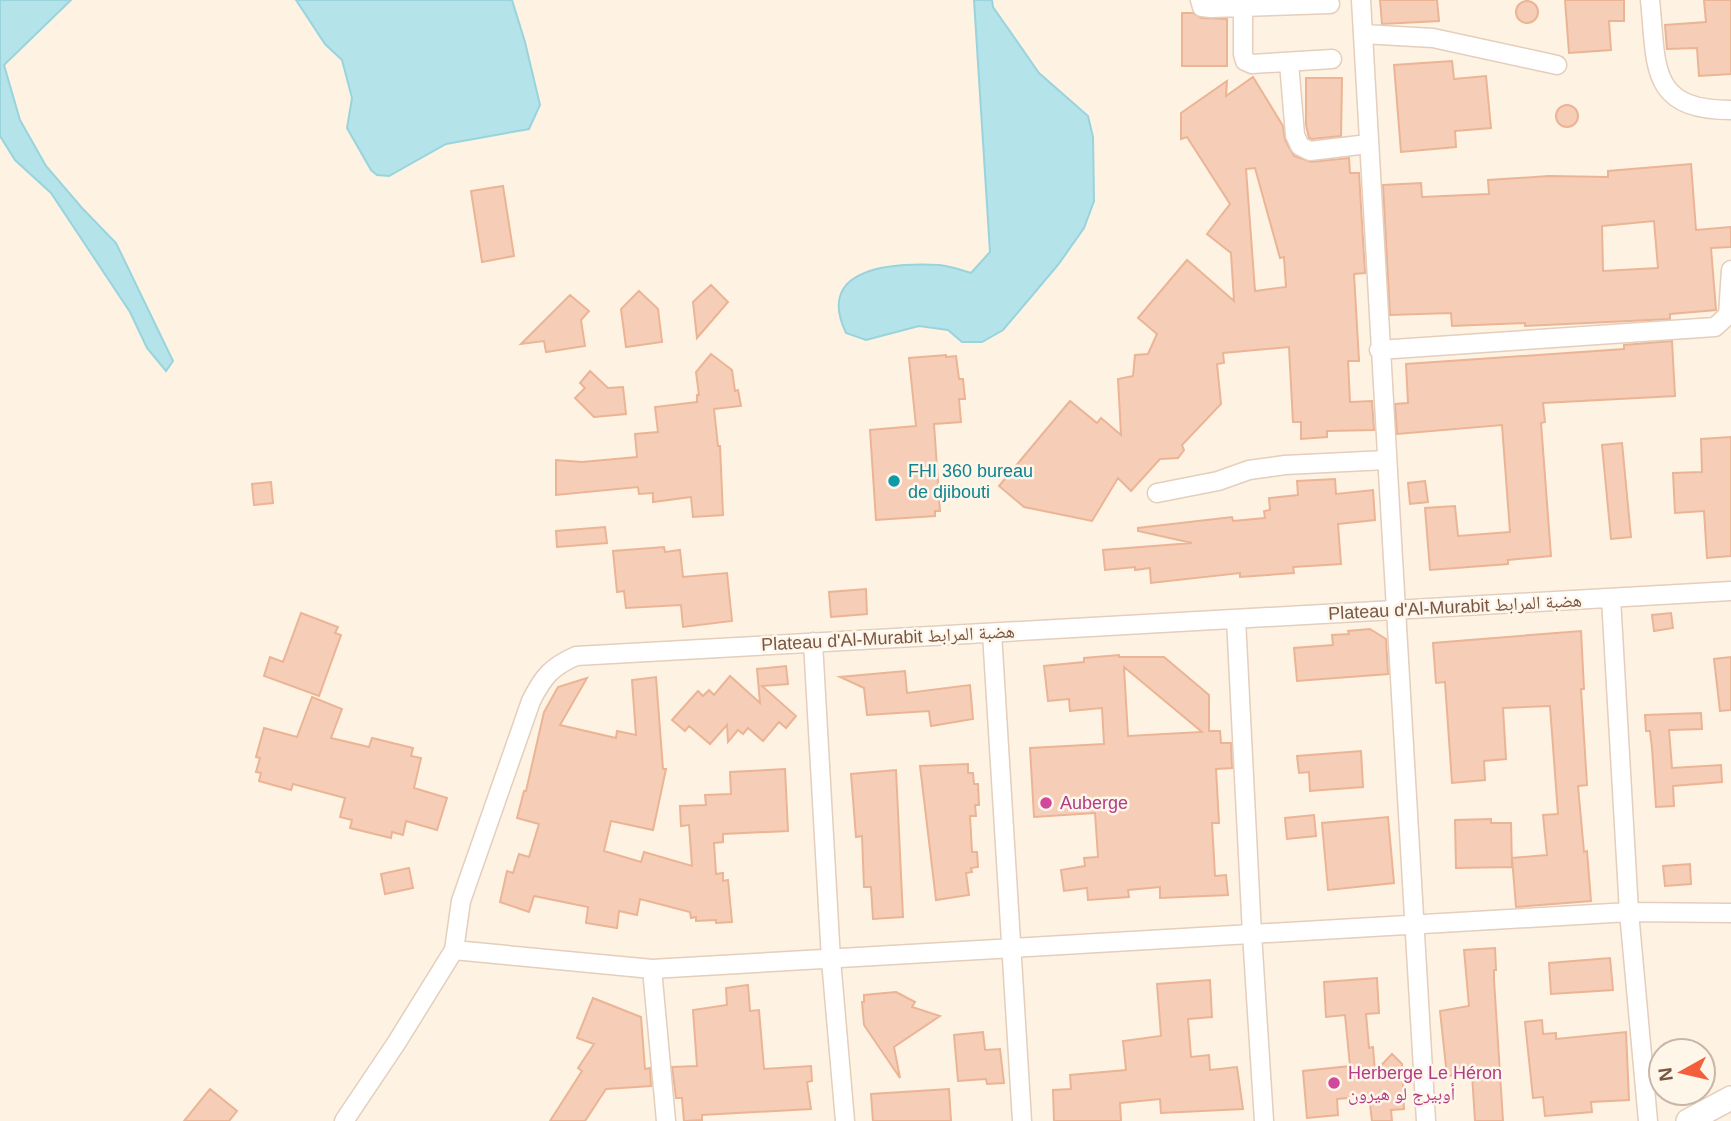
<svg xmlns="http://www.w3.org/2000/svg" width="1731" height="1121" font-family="Helvetica,'Noto Naskh Arabic',sans-serif">
  <style>
    .water { fill: #b4e3ea; stroke: #99d4dd; stroke-width: 2 }
    .building { fill: #f6ceb7; stroke: #ebb495; stroke-width: 2; fill-rule: evenodd }
    .lines { fill: none; stroke-linecap: round; stroke-linejoin: round }
    .minor-casing { stroke: #e4cebc; stroke-width: 21 }
    .tertiary-casing { stroke: #e4cebc; stroke-width: 26 }
    .minor { stroke: #fff; stroke-width: 18 }
    .tertiary { stroke: #fff; stroke-width: 23 }
    .culture-dot { fill: #0f9aa8; stroke: #fff6ea; stroke-width: 2.5 }
    .hotel-dot { fill: #d1479c; stroke: #fff6ea; stroke-width: 2.5 }
    .labels { text-anchor: middle; stroke-width: 5; stroke-linejoin: round; paint-order: stroke }
    .culture-label { font-size: 18px; fill: #0d838f; stroke: #fff6ea; text-anchor: start }
    .street-label { font-size: 18px; fill: #785646; stroke: #fff6ea }
    .hotel-label { font-size: 18px; fill: #b23c85; stroke: #fff6ea; text-anchor: start }
  </style>
  <rect width="100%" height="100%" fill="#fef2e2"/>
  <path class="water" d="M0,0h71l-67,65 16,55 26,46 36,42 34,35 57,118 -7,10 -19,-23 -17,-36 -79,-119 -36,-33 -15,-24z
    M296,0h216l13,42 15,63 -11,24 -83,15 -57,32 -12,-1 -6,-5 -24,-42 5,-30 -10,-38 -17,-16z
    M974,0h18l1,7 46,66 49,43 5,21 1,64 -10,27 -26,37 -55,65 -21,12h-20l-14,-12 -29,-4 -53,14 -20,-7c-32,-67 49,-70 93,-68 11,1 22,5 32,8l19,-21z"/>
  <path class="building" d="M1380,0h57l2,21 -57,3z
    M1565,0h59v21h-15l2,29 -42,3z
    M1704,0h27v74l-32,2 -2,-28 -30,1 -2,-24 41,-3z
    M1516 12a11 11 0 1 1 22 0a11 11 0 1 1-22 0Z
    M1182,13h11l8,5 26,1v47h-45z
    M1452,61l2,18 32,-3 5,52 -36,3 1,16 -55,5 -7,-87z
    M1253,77l30,49 2,14 9,16 17,6 38,-4 1,15h9l6,100 -11,1 5,87h-11l2,41 22,-1 2,29 -47,1v6l-26,2v-17h-8l-4,-75 -66,6 1,10 -7,1 4,40 -39,41 2,5 -6,8 -18,1 -29,32 -13,-13 -26,43 -68,-14 -25,-21 71,-85 27,22 4,-5 20,17 -3,-56 15,-3 2,-21 13,-1 9,-20 -19,-16 49,-58 47,41 -3,-48 -24,-19 23,-30 -43,-67 -6,2v-26l46,-32 -1,15zM1255,168l25,90 4,-1 2,30 -31,4 -9,-122z
    M1306,78h36l-1,58 -29,3 -3,-1 -3,-13z
    M1556 116a11 11 0 1 1 22 0a11 11 0 1 1-22 0Z
    M1691,164l5,66 35,-3v20l-20,1 5,62 -46,4v5l-145,7v-3l-73,3 -1,-13 -61,2 -7,-130 38,-2 1,14 67,-3 -1,-14 61,-4 59,1v-6zM1654,221l4,47 -55,3 -1,-45z
    M503,186l11,70 -32,6 -11,-71z
    M711,285l17,17 -31,36 -4,-36z
    M639,291l19,18 4,33 -36,5 -5,-38z
    M570,295l19,16 -8,9 4,26 -39,6 -2,-11 -23,3z
    M1672,341l3,55 -132,7 2,19 -4,1 10,133 -43,4v4l-78,6 -5,-62 30,-2 3,30 52,-4 -8,-107 -105,9 -2,-30 13,-1 -2,-39 218,-15v-4z
    M711,354l21,16 3,21 3,-1 3,16 -27,3 4,37h2l3,69 -30,2 -2,-20 -38,5v-9l-14,1 -1,-7 -82,8v-35l26,2 55,-5 -2,-23 23,-2 -3,-25 42,-5v-7h2l-3,-23z
    M946,355v2l10,-1 3,23h4l2,20h-6l2,23 -27,2 6,87h-5v5l-59,4 -6,-90 46,-4 -7,-68z
    M590,371l18,17 15,-1 3,27 -32,3 -19,-19 10,-10 -5,-5z
    M1731,437v119l-24,2 -3,-47 -29,2 -2,-40 29,-1 -1,-33z
    M1622,443l9,94 -20,2 -9,-94z
    M1335,479l1,15 37,-4 2,30 -37,4 3,40 -48,3 1,6 -54,4v-4l-89,10 -1,-15 -15,2v-3l-30,3 -2,-20 89,-7 -54,-12v-3l94,-11 1,4 32,-3 -1,-7 6,-1 -1,-12 29,-3 -1,-14z
    M1425,481l3,21 -18,2 -2,-21z
    M271,482l2,21 -19,2 -2,-21z
    M605,527l2,16 -50,4 -1,-16z
    M664,547l1,5 15,-2 3,27 44,-4 5,48 -49,6 -2,-22 -55,3 -2,-17 -7,1 -4,-41z
    M866,589l1,25 -36,3 -2,-25z
    M301,613l37,14 -3,6 6,2 -22,61 -55,-20 6,-19 13,5z
    M1671,613l2,15 -19,3 -2,-16z
    M1370,629l16,10 2,35 -91,7 -3,-33 39,-3 -1,-10 17,-1 -1,-3z
    M1581,631l3,58h-3l6,96 -9,1 6,66 3,-1 4,50 -75,6 -4,-49 35,-3 -4,-40 15,-1 -8,-108 -47,2 3,51 -22,2 1,19 -33,3 -7,-101 -9,1 -3,-40z
    M1119,655v2h45l45,38v36h11l1,12h10l1,25 -16,1 3,54h-7l3,53 11,-1 2,20 -68,3v-11l-32,3 1,7 -41,3 -1,-12 -23,3 -3,-21 24,-4 -1,-8 14,-1 -3,-44 -61,4 -4,-69 74,-4 -2,-36 -32,3 -1,-12 -21,2 -4,-35 40,-4v-4zM1124,667l78,65 -74,4z
    M1731,657v53l-11,1 -6,-52z
    M786,666l2,18 -26,2 34,30 -10,12 -7,-6 -16,19 -15,-13 -5,6 -5,-4 -10,12 -1,-17 -17,19 -21,-18 -4,5 -13,-11 26,-29 5,5 6,-6 5,5 16,-19 30,27 -3,-34z
    M905,671l2,22 63,-8 3,34 -42,7 -2,-15 -62,4 -3,-27 -24,-11z
    M656,677l7,92h3l-13,61 -42,-9 -7,30 37,11 3,-10 48,14 -3,-41 -8,1 -1,-20 26,-1 -1,-10 26,-1 -1,-22 55,-3 3,62 -65,3v8l-9,1 2,31 7,-1v8l5,-1 4,42 -16,1v-3l-20,1v-4l-5,1 -1,-6 -50,-13 -3,16 -18,-4 -2,17 -31,-5 2,-16 -54,-11 -5,16 -29,-10 7,-31 6,2 6,-19 10,3 10,-33 -22,-6 7,-27h2l18,-79 14,-25 29,-9 -27,47 56,13 1,-7 19,4 -4,-55z
    M312,697l30,12 -11,29 38,9 3,-9 41,10 -2,8 10,2 -7,30 33,10 -10,32 -31,-9 -3,14 -11,-3 -1,6 -41,-10 2,-8 -12,-3 5,-19 -52,-14 -2,6 -32,-9 2,-8 -5,-1 4,-14 -4,-1 8,-29 33,9z
    M1701,713l1,16 -33,1 3,38 49,-3 1,17 -49,4 1,20 -18,1 -4,-59 -2,-17h-4l-1,-16z
    M1361,751l2,36 -53,4 -1,-19 -10,1 -2,-17z
    M968,764v9h5l1,11h4l1,21h-4l1,11h-6l2,36h5l1,15 -7,1 1,4 -6,1 3,22 -33,5 -16,-134z
    M896,770l7,147 -30,2 -2,-32h-7l-2,-51 -6,1 -5,-63z
    M1314,815l2,21 -29,3 -2,-21z
    M1388,817l6,66 -66,7 -6,-67z
    M1491,819v4h20l1,44 -56,1 -1,-48z
    M1690,864l1,20 -26,2 -2,-20z
    M409,868l4,20 -28,6 -4,-20z
    M1495,948l1,22h-2v10l9,141h-28l-3,-47 -25,2 -7,-65 29,-5 -5,-56z
    M1610,958l3,32 -62,4 -2,-31z
    M1377,978l2,35 -13,1 3,34 4,-1 2,25 17,-18 10,10 2,45 -13,1 1,11h-20l-3,-25 -32,3 1,16 -31,3 -4,-47 47,-5 -5,-51 -19,2 -2,-35z
    M1210,980l2,37 -24,2 3,38 18,-2 1,15 27,-3 6,42 -82,4 -1,-14 -40,4 1,18h-67l-1,-31 18,-1 -1,-14 56,-5 -3,-29 38,-5 -4,-52z
    M748,985l2,26 9,-1 5,59 47,-3 1,15 -5,1 4,27 -109,6v5l-18,1 -2,-23h-6l-4,-31 25,-1 -4,-56 34,-5 -1,-17z
    M896,992l19,10 -3,5 28,9 -46,31 6,31 -36,-53 -2,-23h2v-7z
    M593,998l48,19 4,52 5,-1 1,18 -45,3 -21,32h-35l32,-50 -4,-3 16,-24 -17,-6z
    M1542,1020l1,14 13,-1v6l70,-7 3,68 -38,2 1,10 -47,4 -2,-19 -10,1 -8,-76z
    M983,1032l2,18 15,-1 4,34 -17,1 -1,-5 -28,2 -4,-46z
    M210,1089l27,22 -8,10h-45z
    M949,1089l2,32h-78l-2,-27z"/>
  <g class="lines">
    <g class="minor-casing">
      <path id="minor" d="M1200,0l2,7 9,1 119,-4
        M1361,0c21,374 43,747 65,1121
        M1650,0c7,66 -2,110 81,110
        M1243,7v47l2,7 7,3 80,-5
        M1363,34l70,4 124,27
        M1289,63l6,72 5,11 10,5 58,-7
        M1379,350l336,-23 13,-12 3,-45
        M1157,493l61,-12 31,-11 36,-5 101,-5
        M1611,598l18,314 19,209
        M1236,619l16,315 12,187
        M992,633l30,488
        M813,642l18,318 14,161
        M454,950l198,19
        M344,1121l53,-79 57,-92 7,-49 70,-200c12,-24 20,-34 45,-45l1155,-65
        M666,1121l-14,-152 977,-57 102,1"/>
    </g>
    <g class="tertiary-casing">
      <path id="tertiary" d="M1688,1121l43,-23"/>
    </g>
    <use href="#minor" class="minor"/>
    <use href="#tertiary" class="tertiary"/>
  </g>
  <circle class="culture-dot" cx="894" cy="481" r="7"/>
  <g class="hotel-dot">
    <circle cx="1046" cy="803" r="7"/>
    <circle cx="1334" cy="1083" r="7"/>
  </g>
  <g class="labels">
    <g class="culture-label">
      <text x="908" y="477">FHI 360 bureau<tspan x="908" dy="21">de djibouti</tspan></text>
    </g>
    <g class="street-label">
      <text transform="translate(1455 607) rotate(-3)" y="6">Plateau d'Al-Murabit هضبة المرابط</text>
      <text transform="translate(888 638) rotate(-3)" y="6">Plateau d'Al-Murabit هضبة المرابط</text>
    </g>
    <g class="hotel-label">
      <text x="1060" y="809">Auberge</text>
      <text x="1348" y="1079">Herberge Le Héron<tspan x="1348" dy="21">أوبيرج لو هيرون</tspan></text>
    </g>
  </g>
  <g transform="translate(1682 1072) rotate(262)"><circle r="33" fill="#fff6ea" stroke="#c9b6a8" stroke-width="2"/>
  <path d="M0-5L12 26L0 18L-12 26Z" fill="#f45f3b"/>
  <text y="-10" font-size="19" font-weight="bold" text-anchor="middle" fill="#785646">N</text>
  </g>
</svg>
